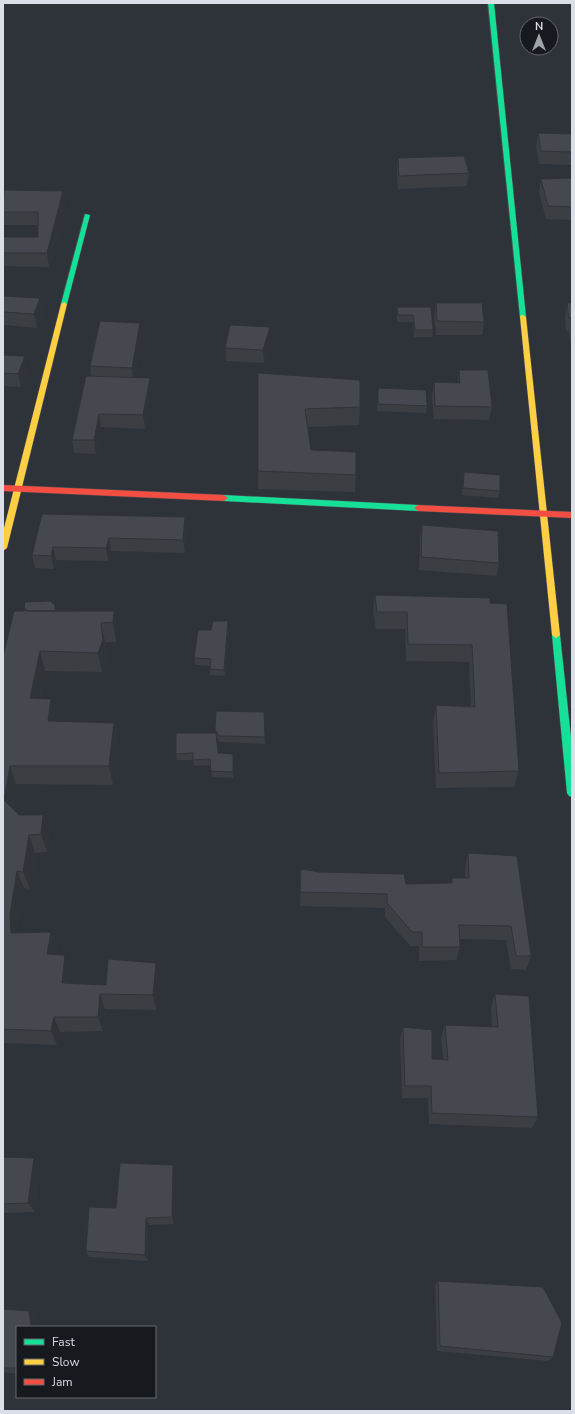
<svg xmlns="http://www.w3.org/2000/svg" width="575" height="1414" font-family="'Nunito Sans',sans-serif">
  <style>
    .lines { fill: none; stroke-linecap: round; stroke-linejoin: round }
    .fast-casing { stroke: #4a4f54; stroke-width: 1 }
    .slow-casing { stroke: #4a4f54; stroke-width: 1 }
    .jam-casing { stroke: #4a4f54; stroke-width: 1 }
    .fast { fill: #16e098; fill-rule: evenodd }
    .slow { fill: #ffcf43; fill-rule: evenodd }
    .jam { fill: #f24e42; fill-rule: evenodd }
    .wall { fill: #3b3f44 }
    .shaded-wall { fill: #303337 }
    .building { fill: #45494f; stroke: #303337 }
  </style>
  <rect width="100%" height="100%" fill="#2e333a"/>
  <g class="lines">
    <g class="fast-casing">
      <path id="fast" d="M488,3h6l32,314 -3,2 -3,-2z
        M85,214l5,1 -23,89 -3,2 -3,-2z
        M224,495l194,10 4,3 -4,3 -194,-10 -4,-3z
        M556,632l4,3 12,112v50l-3,-1 -2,-3 -15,-158z"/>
    </g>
    <g class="slow-casing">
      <path id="slow" d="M64,302l3,2 -60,244 -4,3v-19l58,-228z
        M521,315h2l3,2 34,318 -4,3 -4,-3 -32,-318z"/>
    </g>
    <g class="jam-casing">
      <path id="jam" d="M3,485l221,10 4,3 -4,3 -221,-10z
        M418,505l154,7v6l-154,-7 -4,-3z"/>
    </g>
    <use href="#fast" class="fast"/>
    <use href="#slow" class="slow"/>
    <use href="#jam" class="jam"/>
  </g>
  <path class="wall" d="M538,133l34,1v31l-33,-1 -3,-18z
    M398,158l71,15 -2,13 -69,3 -1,-18z
    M572,178v42l-26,-1 -7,-27 2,-13z
    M63,191l2,14 -16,62 -46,-1v-29h35v-12h-35v-33z
    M3,296l40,15 -6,17 -34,-3z
    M436,303l48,19 -2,13h-46l-2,-19z
    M567,303h5v52l-3,-22v-1l-3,-1 -1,-14z
    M397,307h34l2,23 -1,7h-18l-1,-15h-16z
    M142,336l-8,42h16l1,14 -6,37 -44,-2 -5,27 -22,-1 -2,-13 19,-63 -1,-11z
    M271,341l-7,22 -38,-2 -1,-13z
    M3,355l25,15 -7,17 -18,-1z
    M459,370l33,37 -3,13 -55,-1 -2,-23 2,-14 24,1z
    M258,373l102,34 -1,18 -52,2 4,23 45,25 -1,17 -97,-3z
    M378,388l49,18 -1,7 -49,-2z
    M464,472l36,19 -2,7 -36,-3z
    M42,514l144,16 -1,23 -74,-2 -3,10 -52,-1 -2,9 -19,-1 -3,-13z
    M422,525l77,38 -2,13 -78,-6 1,-32z
    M375,595l115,8 29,168 -5,16 -78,1 -3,-67 3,-16 35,1 -2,-44 -63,-1 -1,-32h-29l-3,-17z
    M24,607l55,4h35l3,20 -1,11h-11l2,17 -5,13 -57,-1 -5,28 16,19v3l58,2 4,19 -5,43 -97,-1 -4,24 7,7h24l6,18 -2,19 -12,1 -5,36 -6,-1 -8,42 1,3 34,-1 6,16 -1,7 15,16 -1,12 36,2 53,-7 -3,32 -51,-1 -2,22 -43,1 -3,13 -54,-2v-386l22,-46z
    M229,628l-4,48 -15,-1v-9l-15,-1 -1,-7 17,-28z
    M264,712l1,32 -45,-2 -4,-5 2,16 16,7 -1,18 -21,-1 -1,-12 -17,1 -1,-6h-16l-1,-6 40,-21 -1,-3z
    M468,853l63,103 -5,14 -15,-1 -5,-29 -46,-1v8l-4,13 -37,1v-15h-9l-25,-29v-9l-85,-2 1,-37 105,15 44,-1 2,-5h13v-10z
    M495,994l43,123 -6,11 -103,-4 -1,-26h-26l-2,-59 3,-12 29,32 11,1 -2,-23 4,-12 47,2 -1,-20z
    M3,1157l31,1 6,10 -5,44 -32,1z
    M173,1165l2,7 -1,52 -25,1 -1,36 -59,-4 -3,-6 30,-43z
    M438,1281l115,76 -5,4 -111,-10 -2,-65z
    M3,1309l26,2 7,7 1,9h-20v46h-14z"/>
  <path class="shaded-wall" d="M63,191l2,14 -16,62 -2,-14z
    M40,298l3,13 -6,17 -3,-14z
    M140,323l2,13 -9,45 -1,-13z
    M270,327l1,14 -7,22 -1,-13z
    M25,356l3,14 -7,17 -3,-13z
    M150,378l1,14 -6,37 -2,-14z
    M3,414l2,10 -2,7z
    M99,414l2,13 -5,27 -2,-14z
    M185,517l1,13 -1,23 -2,-13z
    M109,538l2,13 -3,10 -2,-13z
    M53,547l3,13 -2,9 -3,-13z
    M114,611l3,20 -1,11 -3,-20z
    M228,621l1,7 -4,48 -1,-6z
    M101,623l4,19 2,17 -5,13 -4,-19z
    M40,651l5,20 -9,47 -6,-20z
    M51,699l5,19 -2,22 -6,-19z
    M114,723l4,19 -5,43 -4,-19z
    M233,754l1,6 -1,18z
    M10,766l6,18 -6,34 -6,-18z
    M43,815l6,18 -2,19 -6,-18z
    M29,835l6,18 -5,36 -7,-17z
    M17,871l7,17 -8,42 2,19 -7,-16 -1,-19z
    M51,932l6,16 -4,22 -6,-16z
    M65,955l6,16 -3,27 -6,-15z
    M156,963l3,15 -3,32 -3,-15z
    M100,994l5,15 -2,22 -5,-14z
    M54,1017l6,15 -3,13 -6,-14z
    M34,1158l6,10 -5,44 -7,-9z
    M173,1165l2,7 -1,52 -2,-7z
    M146,1218l3,7 -1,36 -3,-6z
    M29,1311l7,7 1,9h-6z"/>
  <path class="building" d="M538,133l34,1v18l-31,-1z
    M464,156l5,17 -70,3 -1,-18z
    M572,178v29l-24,-1 -7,-27z
    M4,190l59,1 -16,62h-44v-16h35v-25h-35z
    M3,296l37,2 -6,16 -31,-2z
    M436,303h46l2,19 -47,-1z
    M567,303h5v15h-3z
    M397,307h34l2,23h-18l-2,-15h-15z
    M100,321l40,2 -8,45 -42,-2z
    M230,325l40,2 -7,23 -38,-2z
    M3,355l22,1 -7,18 -15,-1z
    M459,370h29l4,37 -57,-1 -1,-24 26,1z
    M258,373l102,7v27l-55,2 6,41 45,2v23l-98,-4z
    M86,376l64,2 -7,37 -44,-1 -5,26h-22z
    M378,388l48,2 1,16 -49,-2z
    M464,472l36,3v16l-37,-3z
    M42,514l143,3 -2,23 -74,-2 -3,10 -53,-1 -2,9 -19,-1z
    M422,525l76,6 1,32 -78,-6z
    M375,595l115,3v5l17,1 12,167 -80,2 -3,-68 39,2 -3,-62 -64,-1 -1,-32h-30z
    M50,601l5,4v5h24v1h-51l-4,-4 1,-5z
    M14,611h100l-1,11 -12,1 2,17 -5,13 -58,-2 -10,47 21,1 -3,22 66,2 -5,43h-99l-6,34 15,15h24l-2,19 -12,1 -6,37 -6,-1 -7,43 1,19 40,-1 -4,22 18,1 -3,28 44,2 2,-26 48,4 -3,32 -53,-1 -2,23h-44l-3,14 -48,-2v-372z
    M213,621h15l-4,49 -14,-1 1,-10 -17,-1 4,-28h13z
    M216,711l48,1 1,25 -45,-1 -5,-6z
    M176,733h40l2,20 15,1v18l-22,-1 -1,-12 -17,1v-7l-17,1z
    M468,853l49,3 14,100h-15l-5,-30 -52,-1 1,22h-38v-15h-10l-25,-29v-9l-87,-2 1,-23 18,3 85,2 2,10 46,-1v-5h17z
    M495,994l34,2 9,121 -106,-4 -1,-27h-26l-2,-59 29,3v29l16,1 -3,-35 53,2z
    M3,1157l31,1 -6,45 -25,1z
    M120,1163l53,2 -1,52 -26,1 -1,37 -59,-4 3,-44 27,1z
    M438,1281l105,6 19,36 -9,34 -113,-11z
    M3,1309l26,2 2,16h-14v41h-14z"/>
  <rect width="575" height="1414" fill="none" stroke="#dadfe7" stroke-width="8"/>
  <rect x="16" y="1326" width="140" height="72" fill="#161a1f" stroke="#64696f"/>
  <rect x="24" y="1339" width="20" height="6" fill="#16e098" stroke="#64696f"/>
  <text x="52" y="1346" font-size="12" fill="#dadfe7">Fast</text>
  <rect x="24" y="1359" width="20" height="6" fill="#ffcf43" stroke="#64696f"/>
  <text x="52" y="1366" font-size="12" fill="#dadfe7">Slow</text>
  <rect x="24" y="1379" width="20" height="6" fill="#f24e42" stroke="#64696f"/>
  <text x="52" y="1386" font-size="12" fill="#dadfe7">Jam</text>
  <g transform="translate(539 36)"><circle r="19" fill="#161a1f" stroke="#64696f"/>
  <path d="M0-3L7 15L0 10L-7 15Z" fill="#9ea3aa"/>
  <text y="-6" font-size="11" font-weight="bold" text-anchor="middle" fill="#dadfe7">N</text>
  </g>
</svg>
